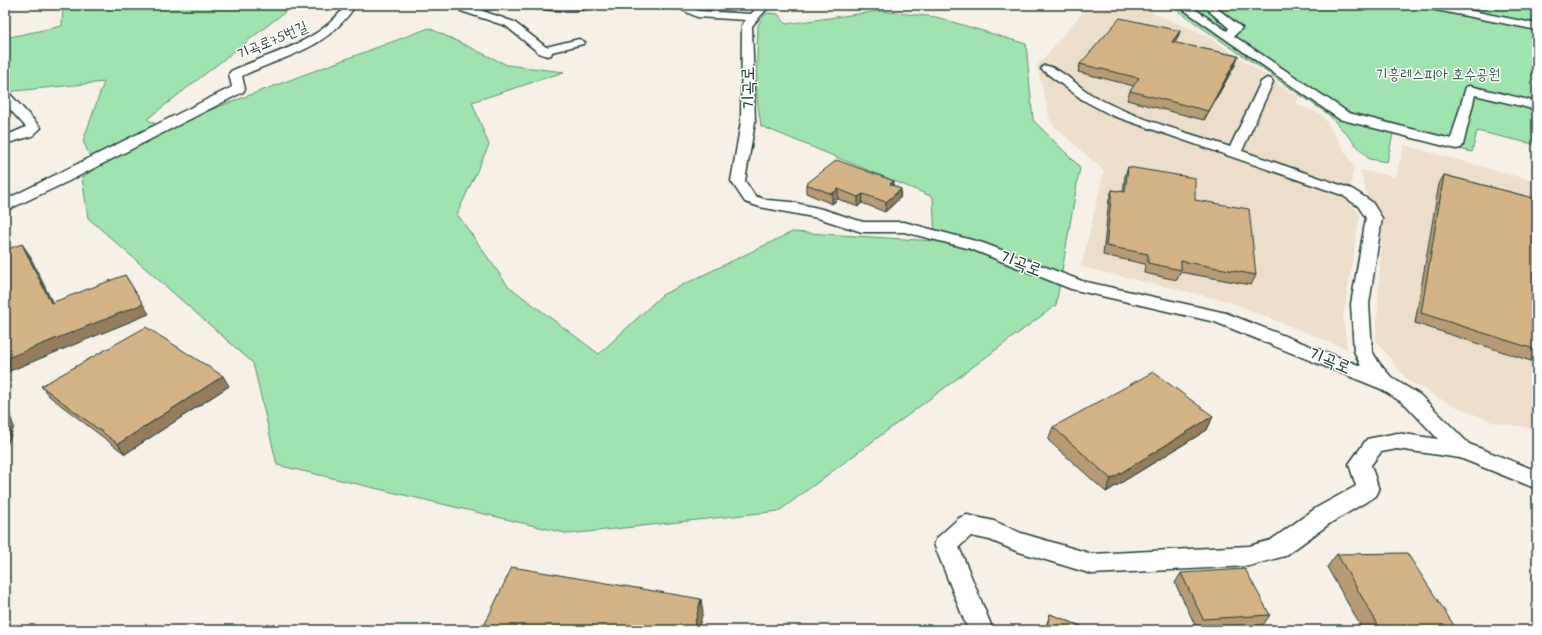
<svg xmlns="http://www.w3.org/2000/svg" width="1542" height="635" font-family="'Indie Flower','Poor Story',sans-serif">
  <style>
    .built { fill: #ecdeca }
    .green { fill: #9fe3af; stroke: #5f9072 }
    .lines { fill: none; stroke-linecap: round; stroke-linejoin: round }
    .minor-casing { stroke: #1f3d34; stroke-width: 3 }
    .minor { fill: #fff; fill-rule: evenodd }
    .wall { fill: #b69a74; stroke: #1f3d34 }
    .shaded-wall { fill: #947d5e; stroke: #1f3d34 }
    .building { fill: #d4b387; stroke: #1f3d34 }
    .labels { text-anchor: middle; stroke-width: 3; stroke-linejoin: round; paint-order: stroke }
    .far-street-label { font-size: 15px; fill: #1f3d34; stroke: #fff }
    .far-park-label { font-size: 15px; fill: #395e4d; stroke: #fff }
    .street-label { font-size: 18px; fill: #1f3d34; stroke: #fff }
  </style>
  <rect width="100%" height="100%" fill="#f6f0e7"/>
  <filter id="ink" filterUnits="userSpaceOnUse"><feTurbulence type="fractalNoise" baseFrequency=".025" numOctaves="2"/><feDisplacementMap in="SourceGraphic" scale="8" xChannelSelector="R" yChannelSelector="G"/><feConvolveMatrix kernelMatrix="1 2 1 2 8 2 1 2 1" color-interpolation-filters="sRGB"/></filter>
  <g filter="url(#ink)">
    <path class="built" d="M1089,5l14,3 3,-3 29,1 69,28 94,63 -1,7 25,11 32,51 -6,34 12,15 -17,102 4,32 -120,-48 -146,-34 23,-96 -53,-48 -14,-57z
      M1404,145l133,37v247l-45,-7 -46,-20 -39,-22 -31,-40 7,-126 -16,-18 -7,-26 36,7z"/>
    <path class="green" d="M63,5h221l1,7 -138,107 18,11 18,-10 246,-92 78,37 57,7 -92,30 17,43 -32,69 51,72 91,68 63,-59 130,-63 143,9 -2,-44 -172,-71 -5,-35 2,-66 8,-12 12,1 8,10 93,-13 57,6 90,27 7,76 47,47 -24,138 -277,206 -210,23 -292,-69 -24,-102 -165,-145 -6,-41 14,-8 -13,-28 21,-59 -99,10v-54l57,-12z
      M1169,5h368v140l-60,-14 -5,21 -79,-18 -6,28 -18,-3 -41,-45z"/>
    <g class="lines">
      <g class="minor-casing">
        <path id="minor" d="M346,5h10c-31,46 -68,49 -114,71l3,13 -2,3 -174,89 -64,30v-11l227,-113 -3,-13 2,-3c41,-19 87,-27 115,-66z
          M472,5h30l-5,3 -17,2 34,12 32,25 33,-8 6,3 -2,2 -31,8 -1,3 -4,1 -8,-3 -33,-27 -45,-15 -1,-2 1,-2z
          M525,5h70c-8,9 -52,4 -65,3z
          M672,5h14l13,6 52,3 8,-9h11l-18,21 3,96 -10,59 10,15 12,4 24,2 31,7 41,13h41l79,21 99,38 144,32 135,53 -7,-15 -3,-47 15,-86 -8,-12 -16,-11 -231,-80 -28,-15 -42,-31 2,-3c12,-3 37,22 49,29 42,24 92,36 138,52l31,-65 6,-4 4,1 2,3 -31,69 110,38 20,13 10,16 -13,86 3,47 7,12 13,15 28,17 49,49 68,27v18l-77,-31 -63,-9 -16,3 -10,13 8,25 -3,6 -44,26 -47,34 -36,10 -157,8 -76,-23 -26,-11 -19,-4 -12,11 32,78 -3,5h-20l-34,-86 4,-7 21,-19 8,-3 27,6 27,12 71,21 157,-8 22,-6 45,-32 40,-22 -7,-22 18,-25 30,-6 41,6 -32,-34 -25,-16 -166,-67 -144,-33 -100,-40 -67,-17h-42l-44,-14 -58,-11 -15,-5 -14,-21 10,-59 1,-97 4,-5 -49,-3z
          M1177,5h12l38,26 2,-3 -20,-17 5,-3 4,1 24,19 -8,8 115,77 102,26 15,-52 4,-1 67,16v8l-62,-15 -12,50 -2,3 -5,1 -117,-30z
          M1421,5h21l95,19v6l-111,-22z
          M5,92l4,1 32,35 -9,8 -27,8v-8l21,-9 -21,-23z"/>
      </g>
      <use href="#minor" class="minor"/>
    </g>
    <path class="wall" d="M1180,31l-3,8 -2,4 63,13 -3,9 -31,55 -77,-20 3,-9 4,-5 -56,-14 2,-8z
      M1128,167l67,33 61,75 -5,10 -71,-13 -3,8 -33,-7 1,-9 -42,-9 6,-56 3,-9 11,2 2,-16z
      M1444,175l93,24v164l-122,-40 24,-139z
      M894,181l-1,5 8,3 -1,9 -15,14 -23,-9 -4,4 -20,-8 -6,5 -26,-11v-9z
      M41,386h188l-104,68 -76,-58z
      M1213,416l-6,14 -101,62 -58,-52 5,-13z
      M1337,554l120,76h-94l-36,-63z
      M1181,573l89,42 -7,10 -66,4 -22,-46z
      M1050,614l41,16h-46z"/>
    <path class="shaded-wall" d="M1180,31l-3,8 -7,11 2,-8z
      M1238,56l-3,9 -31,55 4,-9z
      M894,181l-1,10 -3,-7z
      M838,189v10l-6,5v-10z
      M901,189l-1,9 -15,14 1,-10z
      M863,194l-1,9 -4,4v-10z
      M22,244l7,10 29,60 -7,-11z
      M125,275l24,39 -144,59v-14z
      M223,376l6,10 -104,68 -7,-10z
      M5,402l9,25 -9,23z
      M1213,416l-6,14 -101,62 5,-13z
      M701,599l2,13 -5,18h-5z"/>
    <path class="building" d="M1120,18l60,13 -8,11 66,14 -30,55 -78,-20 9,-13 -59,-14z
      M837,160l57,21 -4,3 11,5 -15,13 -23,-8 -5,3 -20,-8 -6,5 -26,-10z
      M1128,167l67,11v22l54,9 7,66 -75,-14v9l-33,-7v-9l-42,-8 6,-56 13,2z
      M1444,175l93,24v151l-116,-37z
      M22,244l29,59 74,-28 18,29 -138,55v-109z
      M146,327l77,49 -105,68 -77,-58z
      M1153,372l60,44 -102,63 -58,-52z
      M1407,553l50,77h-76l-44,-76z
      M512,567l189,32 -8,31h-211z
      M1245,569l25,46 -67,4 -22,-46z
      M1050,614l41,16h-45z"/>
  </g>
  <g class="labels">
    <g class="far-street-label">
      <text transform="translate(272 40) rotate(-23)" y="5">기곡로75번길</text>
    </g>
    <g class="far-park-label">
      <text x="1438" y="79">기흥레스피아 호수공원</text>
    </g>
    <g class="street-label">
      <text transform="translate(748 88) rotate(-91)" y="6">기곡로</text>
      <text transform="translate(1021 263) rotate(21)" y="6">기곡로</text>
      <text transform="translate(1330 360) rotate(22)" y="6">기곡로</text>
    </g>
  </g>
  <rect width="1542" height="635" fill="none" stroke="#fff" stroke-width="20"/>
  <rect x="10" y="10" width="1522" height="615" fill="none" stroke="#1f3d34" stroke-width="1.5" filter="url(#ink)"/>
</svg>
